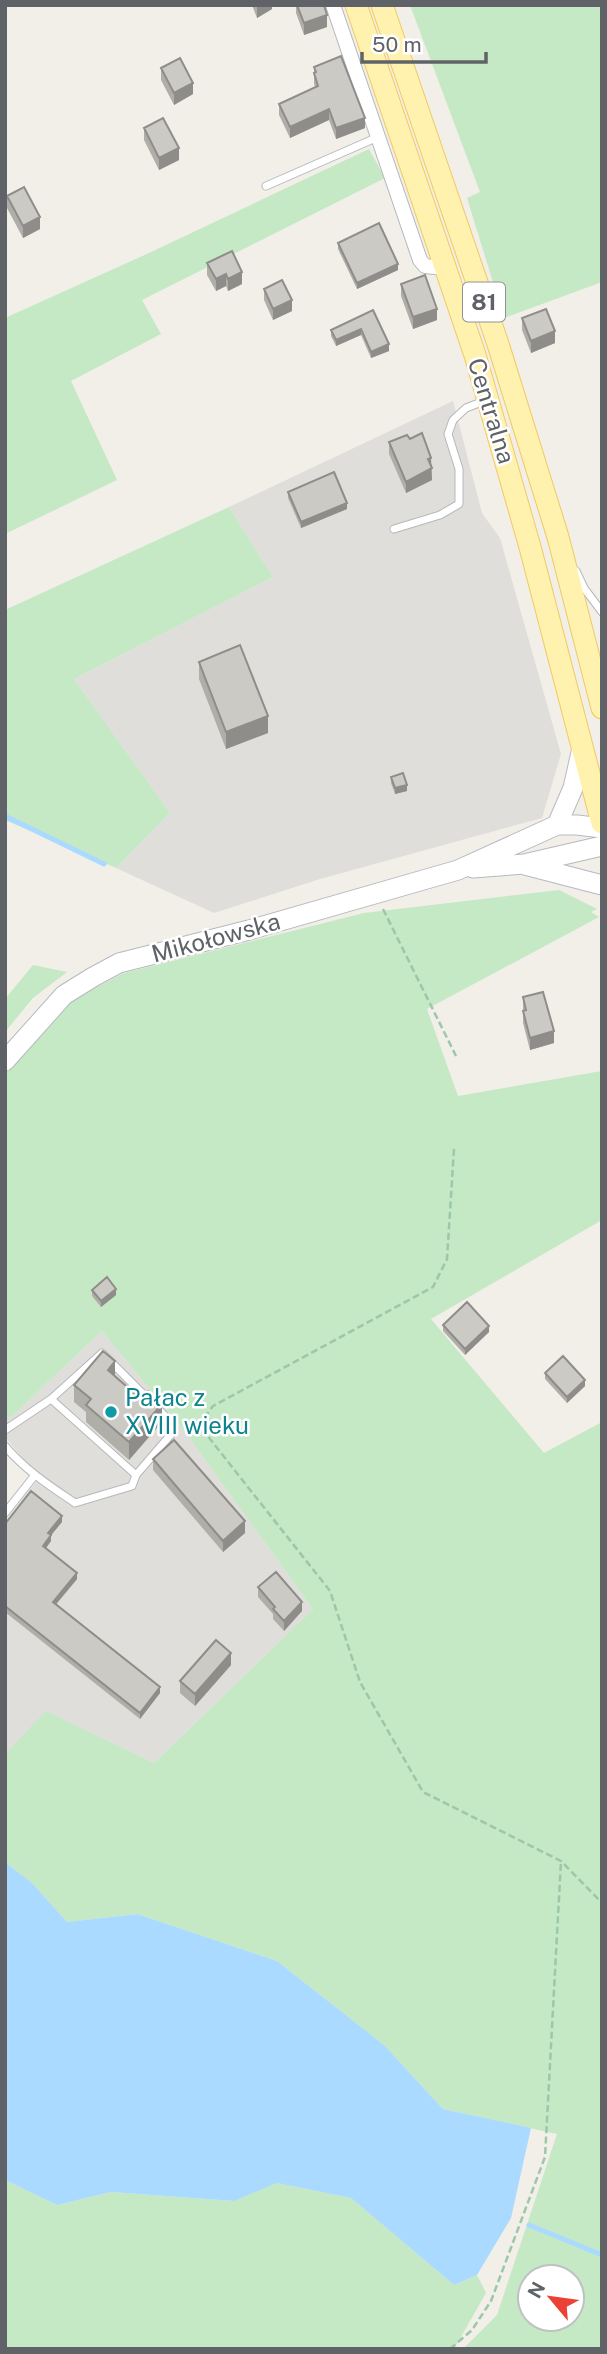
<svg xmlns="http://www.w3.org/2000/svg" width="607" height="2354" font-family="'Public Sans',sans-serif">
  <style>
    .industrial { fill: #e0deda }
    .green { fill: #c5e8c5; fill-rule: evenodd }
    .water { fill: #aadaff }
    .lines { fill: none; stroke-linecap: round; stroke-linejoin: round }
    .stream { stroke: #aadaff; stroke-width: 5 }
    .service-casing { stroke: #b5b8bc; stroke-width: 9 }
    .minor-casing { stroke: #b5b8bc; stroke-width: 16 }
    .secondary-casing { stroke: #b6babf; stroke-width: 21 }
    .primary-casing { stroke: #f2c960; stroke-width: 23 }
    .path { stroke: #9cc7a9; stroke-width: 2.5; stroke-dasharray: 7 3.5; stroke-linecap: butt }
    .service { stroke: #fff; stroke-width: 7 }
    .minor { stroke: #fff; stroke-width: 14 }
    .secondary { stroke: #fff; stroke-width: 19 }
    .primary { stroke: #fff2af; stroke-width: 21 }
    .wall { fill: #afaea9 }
    .shaded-wall { fill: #8f8d8a }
    .building { fill: #cccac5; stroke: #8f8d8a; stroke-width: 2 }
    .culture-dot { fill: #0f9aa8; stroke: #fff; stroke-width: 2.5 }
    .labels { text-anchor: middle; stroke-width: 5; stroke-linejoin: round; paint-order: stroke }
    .shield { fill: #fff; stroke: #8f9295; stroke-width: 2 }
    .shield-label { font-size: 23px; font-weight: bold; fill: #5f6368 }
    .street-label { font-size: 24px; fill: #5f6368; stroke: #fff }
    .culture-label { font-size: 24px; fill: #0d838f; stroke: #fff; text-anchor: start }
  </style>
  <rect width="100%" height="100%" fill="#f1efe8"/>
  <path class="industrial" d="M453,401l29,112 18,25 61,216 -19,64 -222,61 -106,34 -98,-45 54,-55 -96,-134 199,-102 -44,-70z
    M102,1331l83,101 128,177 -159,154 -107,-51 -42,42v-233l34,-43 -34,-41v-18l7,-3z"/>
  <path class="green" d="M410,5h192v277l-98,36 -37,-120 13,-6z
    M369,149l16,29 -243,122 19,34 -90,47 46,99 -112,54v-216l144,-65z
    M229,507l44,70 -199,102 96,134 -54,55 -111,-48v-210z
    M559,890l38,19 -6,3 8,5 -172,92 31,87 144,-25v149l-171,99 113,134 58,-31v927h-139l34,-34 60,-181 -114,-25 -59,-64 -107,-84 -140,-47 -70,8 -35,-39 -27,-21v-108l41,-43 108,52 159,-154 -128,-177 -83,-101 -90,85 -7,3v-353l57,-61 62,-32 240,-60zM530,2277h42v42h-42z
    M33,965l34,7 -34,26 -28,34v-33z
    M5,2180l52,25 54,-13 123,9 43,-18 74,15 103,87 23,-10 9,18 -32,56h-449z"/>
  <path class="water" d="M5,1862l27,21 35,39 70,-8 140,47 107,84 59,64 88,19 -20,90 -34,57 -23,10 -103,-87 -74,-15 -43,18 -123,-9 -54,13 -52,-25z"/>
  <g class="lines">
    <path class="stream" d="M5,816l99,48
      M529,2225l73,30"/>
    <g class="service-casing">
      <path id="service" d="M266,186l112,-49
        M394,529l46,-14 19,-11v-35l-11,-35 5,-14 13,-12 18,-7
        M576,571l8,17 18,24
        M5,1430l46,-31 51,-46 71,71v8l-37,43 -85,-76
        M5,1446c20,24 45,40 70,57l57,-17 4,-11
        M5,1513l30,-38"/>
    </g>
    <g class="minor-casing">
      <path id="minor" d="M333,5l87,255 5,6 20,2"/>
    </g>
    <g class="secondary-casing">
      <path id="secondary" d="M557,825l16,-37 9,-40
        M525,865l77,20
        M473,868l51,-4 78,-18
        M5,1061l59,-66 29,-18 26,-14 130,-33 209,-60 99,-45h20l25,3"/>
    </g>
    <g class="primary-casing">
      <path id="primary" d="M356,5l119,350 55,192 72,276
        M382,5l116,339 60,193 44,171"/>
    </g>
    <path class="path" d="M383,909l73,147
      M454,1149l-7,110 -14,28 -220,119 -14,19 131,166 30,91 63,110 138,69 41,42
      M450,2349l22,-19 19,-29 54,-144 16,-296"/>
    <use href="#service" class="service"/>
    <use href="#minor" class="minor"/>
    <use href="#secondary" class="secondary"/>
    <use href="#primary" class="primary"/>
  </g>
  <path class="wall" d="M252,5h20v4l-15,9z
    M296,5h28l3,22 -23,8 -8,-22z
    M314,67l51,61 -29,11 -7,-19 -39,18 -11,-23v-11l36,-17 -1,-3z
    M161,68l32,26 -19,11 -13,-25z
    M144,128l35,32 -20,10 -15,-30z
    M7,196l33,33 -17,9 -16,-30z
    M338,243l60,27 -41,19 -19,-40z
    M207,263l35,21 -14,7 -2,-5 -10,5 -9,-16z
    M401,284l36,36 -24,9 -12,-33z
    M264,289l28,22 -19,9 -9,-20z
    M373,310l16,41 -18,7 -10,-23 -25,11 -5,-10v-6z
    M522,318l33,25 -24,10 -9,-23z
    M410,439l21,27 1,14 -26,13 -17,-39v-12z
    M288,492l59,17 -46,19 -13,-30z
    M199,662l69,71 -42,16 -27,-70z
    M391,777l16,14 -12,3 -4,-11z
    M523,997l31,46 -24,7 -7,-27z
    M92,1290l24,5 -15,12 -9,-11z
    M443,1325l46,7 -24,23 -22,-24z
    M545,1373l40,13 -18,17 -22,-24z
    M115,1376l47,46 -33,38 -43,-38v-10l-12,-10v-17z
    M153,1459l92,74 -22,19 -70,-82z
    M62,1522l-11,13v6l-5,7 31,31 -21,25 104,89 -20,26 -135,-107v-88z
    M258,1587l44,24 -18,20 -11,-12v-5l-15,-17z
    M231,1665l-36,41 -15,-13v-12z"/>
  <path class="shaded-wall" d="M261,5h11v4l-15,9v-11z
    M327,15v12l-23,8v-12z
    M193,83v11l-19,11v-12z
    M329,109v11l-39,18v-11z
    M365,118v10l-29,11v-11z
    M179,148v12l-20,10v-12z
    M40,217v12l-17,9v-12z
    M398,264v6l-41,19v-6z
    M242,272v12l-14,7v-12z
    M226,274v12l-10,5v-12z
    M292,300v11l-19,9v-11z
    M437,309v11l-24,9v-12z
    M361,329v6l-25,11v-6z
    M555,331v12l-24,10v-12z
    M389,344v7l-18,7v-6z
    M431,458l1,22 -26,13v-11l22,-23z
    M347,503v6l-46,19v-6z
    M268,716v17l-42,16v-17z
    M407,785v6l-12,3v-6z
    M554,1031v12l-24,7v-12z
    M116,1289v6l-15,12v-6z
    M489,1326v6l-24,23v-6z
    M115,1361v18l-7,-9z
    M585,1380v6l-18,17v-6z
    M162,1404v18l-33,38v-18z
    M62,1516v6l-14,17v-6z
    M245,1521v12l-22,19v-11z
    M51,1535v6l-8,11v-6z
    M77,1573v6l-24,29v-6z
    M302,1602v9l-18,20v-10z
    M231,1653v12l-36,41v-12z
    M160,1687v6l-20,26v-6z"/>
  <path class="building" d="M297,5h27l3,10 -23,8z
    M341,56l24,62 -29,10 -7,-19 -39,18 -11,-23 39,-18 -4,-13 2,-1 -2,-5z
    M180,58l13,25 -19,10 -13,-25z
    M163,118l16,30 -20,10 -15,-30z
    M24,187l16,30 -17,9 -16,-30z
    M379,223l19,41 -41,19 -19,-40z
    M232,251l10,21 -14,7 -2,-5 -10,5 -9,-16z
    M425,275l12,34 -24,8 -12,-33z
    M282,280l10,20 -19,9 -9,-20z
    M546,309l9,22 -24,10 -9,-23z
    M373,310l16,34 -18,8 -10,-23 -25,11 -5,-10z
    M422,433l9,25 -3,1 4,9 -26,14 -17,-40 18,-7 3,4z
    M334,472l13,31 -46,19 -13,-30z
    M240,645l28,71 -42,16 -27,-70z
    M403,773l4,12 -12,3 -4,-11z
    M543,992l11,39 -24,7 -7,-27 3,-1 -3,-13z
    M107,1277l9,12 -15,12 -9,-11z
    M467,1302l22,24 -24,23 -22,-24z
    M103,1351l12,10 -7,9 33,29 7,-8 14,13 -33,38 -43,-37 5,-6 -17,-14z
    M563,1356l22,24 -18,17 -22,-24z
    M174,1440l71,81 -22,20 -70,-82z
    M31,1491l31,25 -14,17 3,2 -8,11 34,27 -24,29 107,85 -20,26 -135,-107v-82z
    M276,1572l26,30 -18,19 -11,-12 2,-2 -17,-20z
    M216,1640l15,13 -36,41 -15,-13z"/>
  <circle class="culture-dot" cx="111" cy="1412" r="7"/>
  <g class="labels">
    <rect class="shield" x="463" y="282.5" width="42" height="39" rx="5"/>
    <g class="shield-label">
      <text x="484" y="310">81</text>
    </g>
    <g class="street-label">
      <text transform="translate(491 411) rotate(73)" y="8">Centralna</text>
      <text transform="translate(216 938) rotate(-15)" y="8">Mikołowska</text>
    </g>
    <g class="culture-label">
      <text x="125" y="1406">Pałac z<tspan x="125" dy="28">XVIII wieku</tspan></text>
    </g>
  </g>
  <rect width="607" height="2354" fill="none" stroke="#5f6368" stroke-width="14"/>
  <g transform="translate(551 2298) rotate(299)"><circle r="33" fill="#ffffff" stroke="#bfc1c3" stroke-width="2"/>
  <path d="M0-5L12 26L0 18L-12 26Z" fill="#ea4335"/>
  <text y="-10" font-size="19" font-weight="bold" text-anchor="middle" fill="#5f6368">N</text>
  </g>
  <path d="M362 52v10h124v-10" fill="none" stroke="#5f6368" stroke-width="3.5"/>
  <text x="372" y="52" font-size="21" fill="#5f6368" stroke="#ffffff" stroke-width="5" paint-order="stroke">50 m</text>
</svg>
